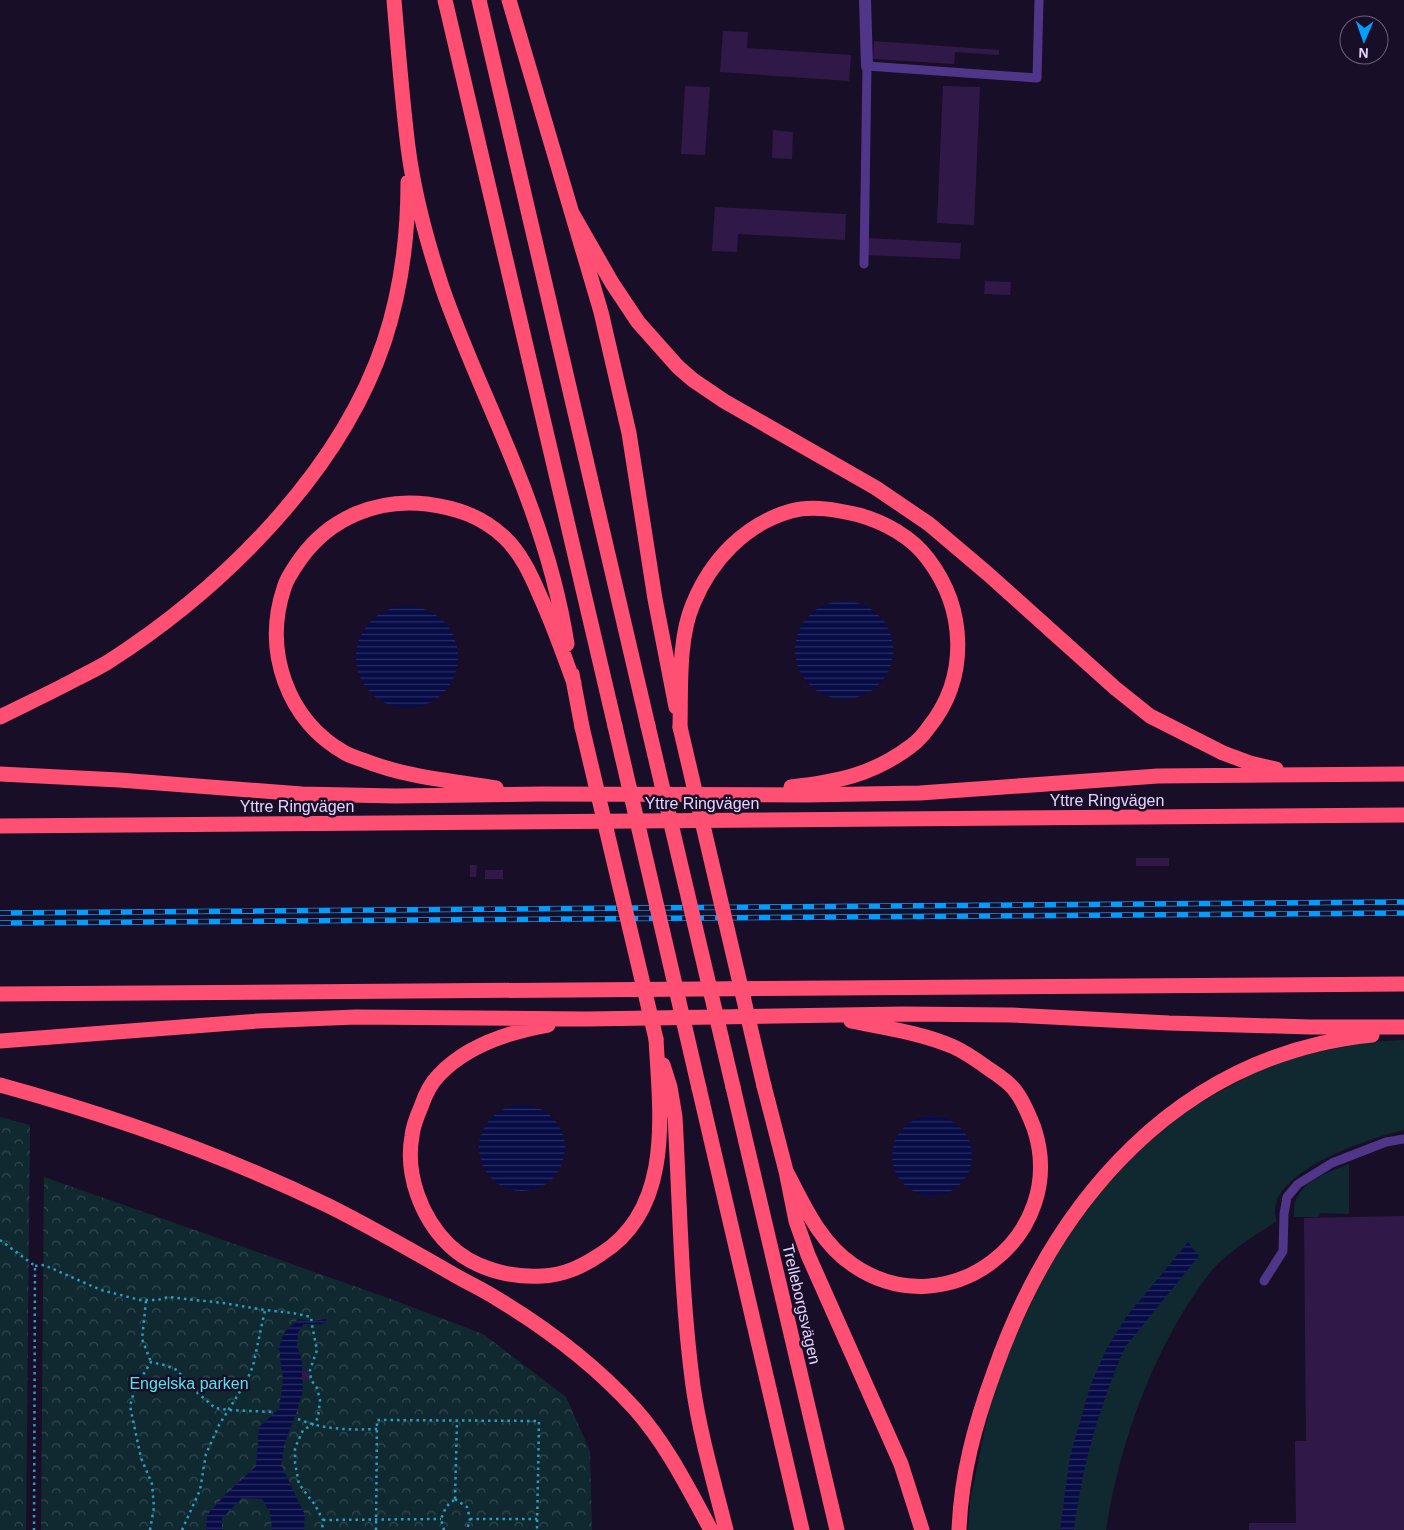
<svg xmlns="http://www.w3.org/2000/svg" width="1404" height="1530" font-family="Helvetica,sans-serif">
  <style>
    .grass { fill: #102931 }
    .park { fill: url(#park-crowns) }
    .water { fill: url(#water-rules) }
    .building { fill: #301949 }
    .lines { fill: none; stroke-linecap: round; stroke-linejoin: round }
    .path { stroke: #289dbf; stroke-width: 2.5; stroke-dasharray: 2.5 4; stroke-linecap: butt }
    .lane { stroke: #503689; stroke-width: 9 }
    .street { stroke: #503689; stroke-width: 12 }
    .highway { stroke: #ff4f72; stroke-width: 15 }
    .rail-casing { stroke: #009eff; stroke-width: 5.5 }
    .rail { stroke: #190e27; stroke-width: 4; stroke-dasharray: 11; stroke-linecap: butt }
    .highway-bridge { stroke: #ff4f72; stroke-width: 15 }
    .labels { text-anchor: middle; stroke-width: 5; stroke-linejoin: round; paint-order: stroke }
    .street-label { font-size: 16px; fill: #e5d4ff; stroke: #190e27 }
    .park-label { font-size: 16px; fill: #58e2e6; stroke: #190e27 }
  </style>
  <defs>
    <pattern id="park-crowns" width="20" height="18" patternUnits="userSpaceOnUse" patternTransform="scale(1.25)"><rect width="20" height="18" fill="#102931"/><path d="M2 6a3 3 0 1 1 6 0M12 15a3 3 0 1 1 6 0" fill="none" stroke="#334750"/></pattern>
    <pattern id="water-rules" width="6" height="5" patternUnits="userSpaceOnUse" patternTransform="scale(1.25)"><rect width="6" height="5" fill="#070c47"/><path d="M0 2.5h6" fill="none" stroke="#2b2e63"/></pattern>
  </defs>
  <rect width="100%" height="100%" fill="#190e27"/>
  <path class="grass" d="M1404,1040v90c-32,7 -145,44 -127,91 -22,14 -45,28 -64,48 -11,13 -21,29 -30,43 -40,67 -65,142 -77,218h-138l2,-28 14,-69 8,-34 14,-41 36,-78 15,-27 42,-59 29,-32 32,-30 28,-23 74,-40 35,-12 69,-15z
    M1349,1164v50l-29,-1 -1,4h-25c0,-8 0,-16 5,-23 10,-16 33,-23 50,-30z"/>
  <path class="park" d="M0,1117l30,8 -4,405h-26z
    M44,1177l344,121 95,36 83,63 24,54 2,79h-551z"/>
  <path class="water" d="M795 650a49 49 0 1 1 98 0a49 49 0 1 1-98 0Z
    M356 657a51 51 0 1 1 102 0a51 51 0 1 1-102 0Z
    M479 1148a43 43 0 1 1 86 0a43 43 0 1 1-86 0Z
    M892 1156a40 40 0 1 1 80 0a40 40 0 1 1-80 0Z
    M1188,1242l11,14 -73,90c-8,16 -14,32 -20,50 -16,44 -26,88 -32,134h-14l10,-74 21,-72 16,-36 19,-31z
    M298,1319l13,2 15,-2 1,4c-5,2 -16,1 -23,1l-6,8 -1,11 5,20 1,28 -6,20 -12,31 -4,23 24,50 -1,15h-32l-2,-18 -8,-13 -20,-1 -20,20v12h-16l1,-15 18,-20 31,-29 3,-39 20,-18 4,-30 -4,-31 4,-14z"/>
  <path class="building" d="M723,31l25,1 -1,16 104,7 -2,26 -129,-9z
    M874,41l125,9v5l-44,-3 -1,12 -81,-5z
    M685,86l25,1 -5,68 -24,-1z
    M943,86l37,1 -6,138 -37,-2z
    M773,130l20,2 -1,27 -20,-1z
    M715,207l131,7 -1,26 -107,-6 -1,18 -25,-1z
    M866,238l95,5 -1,16 -95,-4z
    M985,281l26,1 -1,13 -26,-1z
    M1136,858h33v8h-33z
    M470,865h7l-1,12h-6z
    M485,870h18v9h-18z
    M1404,1216v314h-155v-7h47l-1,-82h11l-2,-223z
    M302,1371h7v9h-7z"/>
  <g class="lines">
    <path class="path" d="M0,1240l35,26 -1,264
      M35,1266l9,-1 57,25 39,10h18l10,-3 55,6 42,7
      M146,1301l-4,38 9,23
      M298,1419c26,11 52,11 79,10
      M455,1499l2,-78
      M455,1499l12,8 3,12 -3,11
      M470,1519h67
      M323,1520l118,-1
      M150,1530l4,-23 -2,-23 -11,-26 -11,-52 5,-18 16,-26 13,3 13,5 15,18 23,20 14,2 43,2
      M182,1530l18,-40 6,-36 13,-29 27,-43 7,-16 12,-56 28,3 18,4 1,8 5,25 -7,20 1,10 6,8 3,12 -2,18 -6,7 -9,5 -8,18v15l4,21 16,21 8,15 -1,10
      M376,1530l1,-110 162,1 -2,109
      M444,1530l-3,-11 5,-12 9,-8"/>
    <path class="lane" d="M864,264l3,-198 170,12 2,-78
      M1264,1281l19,-30 1,-37 3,-17 11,-13 34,-21 54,-21 18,-3"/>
    <path class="street" d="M865,0l2,66"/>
    <path class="highway" d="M394,0c4,49 8,98 14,147 6,47 19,95 34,140 21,61 49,119 73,179 22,54 43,120 52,178
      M445,0l170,726
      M479,0l169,726
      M509,0l92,312 28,121 26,166 21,108
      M572,213l40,70 26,39 40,45 15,13 31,21 152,87 53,36 59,50 127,114 35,28 73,37 27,10 26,6
      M572,674l10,53
      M0,717c26,-13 52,-25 78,-39 10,-5 20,-10 30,-16 114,-73 232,-189 276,-320 17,-51 24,-106 24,-160
      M680,727c1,-38 -2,-88 13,-123 18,-44 52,-80 98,-93 22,-6 46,-1 68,4 25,7 53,22 69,44 38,50 41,118 1,168 -5,7 -11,14 -18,19 -38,29 -75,36 -120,41
      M0,774l119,6 183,14 93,2 147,-2 265,1 113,-2 238,-17 246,-2
      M496,788c-44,-7 -91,-11 -133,-28 -6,-2 -13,-4 -18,-7 -58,-33 -82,-102 -61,-165 3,-11 11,-21 17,-30 29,-40 76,-60 126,-54 30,4 54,12 77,33 17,16 27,38 36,59 13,28 23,57 34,87
      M0,826l1404,-11
      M0,994l1404,-10
      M548,1025c-39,7 -81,20 -109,50 -9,9 -14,20 -18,32 -4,9 -8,19 -9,29 -7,38 9,81 36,108 24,24 61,34 94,32 23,-1 41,-10 59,-22 73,-46 59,-141 55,-215
      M0,1041l258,-20 98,-4 231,2 316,-5 108,1 158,8 141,4h94
      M663,1065l7,22 5,30c5,89 6,180 18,269 7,49 21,96 33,144
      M0,1085c113,31 224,70 329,121 42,21 82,44 122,67 15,9 31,16 45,25 50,30 100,68 139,111 32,36 53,79 76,121
      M764,1086l22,85 10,50 12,34 93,209 21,66
      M733,1087l104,443
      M699,1088l103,442
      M786,1171c18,34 34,72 67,94 95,65 217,-29 181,-137 -5,-13 -12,-30 -21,-40 -7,-8 -15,-13 -24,-19 -11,-8 -22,-16 -35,-22 -32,-14 -69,-19 -103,-26
      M959,1530c2,-55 16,-106 35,-158 61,-173 185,-317 378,-337"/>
    <g class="rail-casing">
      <path id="rail" d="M0,913l1404,-11
        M0,923l1404,-10"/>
    </g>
    <use href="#rail" class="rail"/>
    <path class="highway-bridge" d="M615,726l84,362
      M648,726l85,361
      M582,727l74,312
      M680,727l84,359"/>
  </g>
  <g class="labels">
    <g class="street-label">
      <text x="1107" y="806">Yttre Ringvägen</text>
      <text x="702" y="809">Yttre Ringvägen</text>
      <text x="297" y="812">Yttre Ringvägen</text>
      <text transform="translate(802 1304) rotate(77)" y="6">Trelleborgsvägen</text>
    </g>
    <g class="park-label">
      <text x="189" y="1389">Engelska parken</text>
    </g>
  </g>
  <g transform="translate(1364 40) rotate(182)"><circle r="24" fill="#190e27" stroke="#6b5d7d"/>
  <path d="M0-4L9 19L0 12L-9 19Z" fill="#009eff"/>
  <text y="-8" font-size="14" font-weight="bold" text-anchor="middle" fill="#e5d4ff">N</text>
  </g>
</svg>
